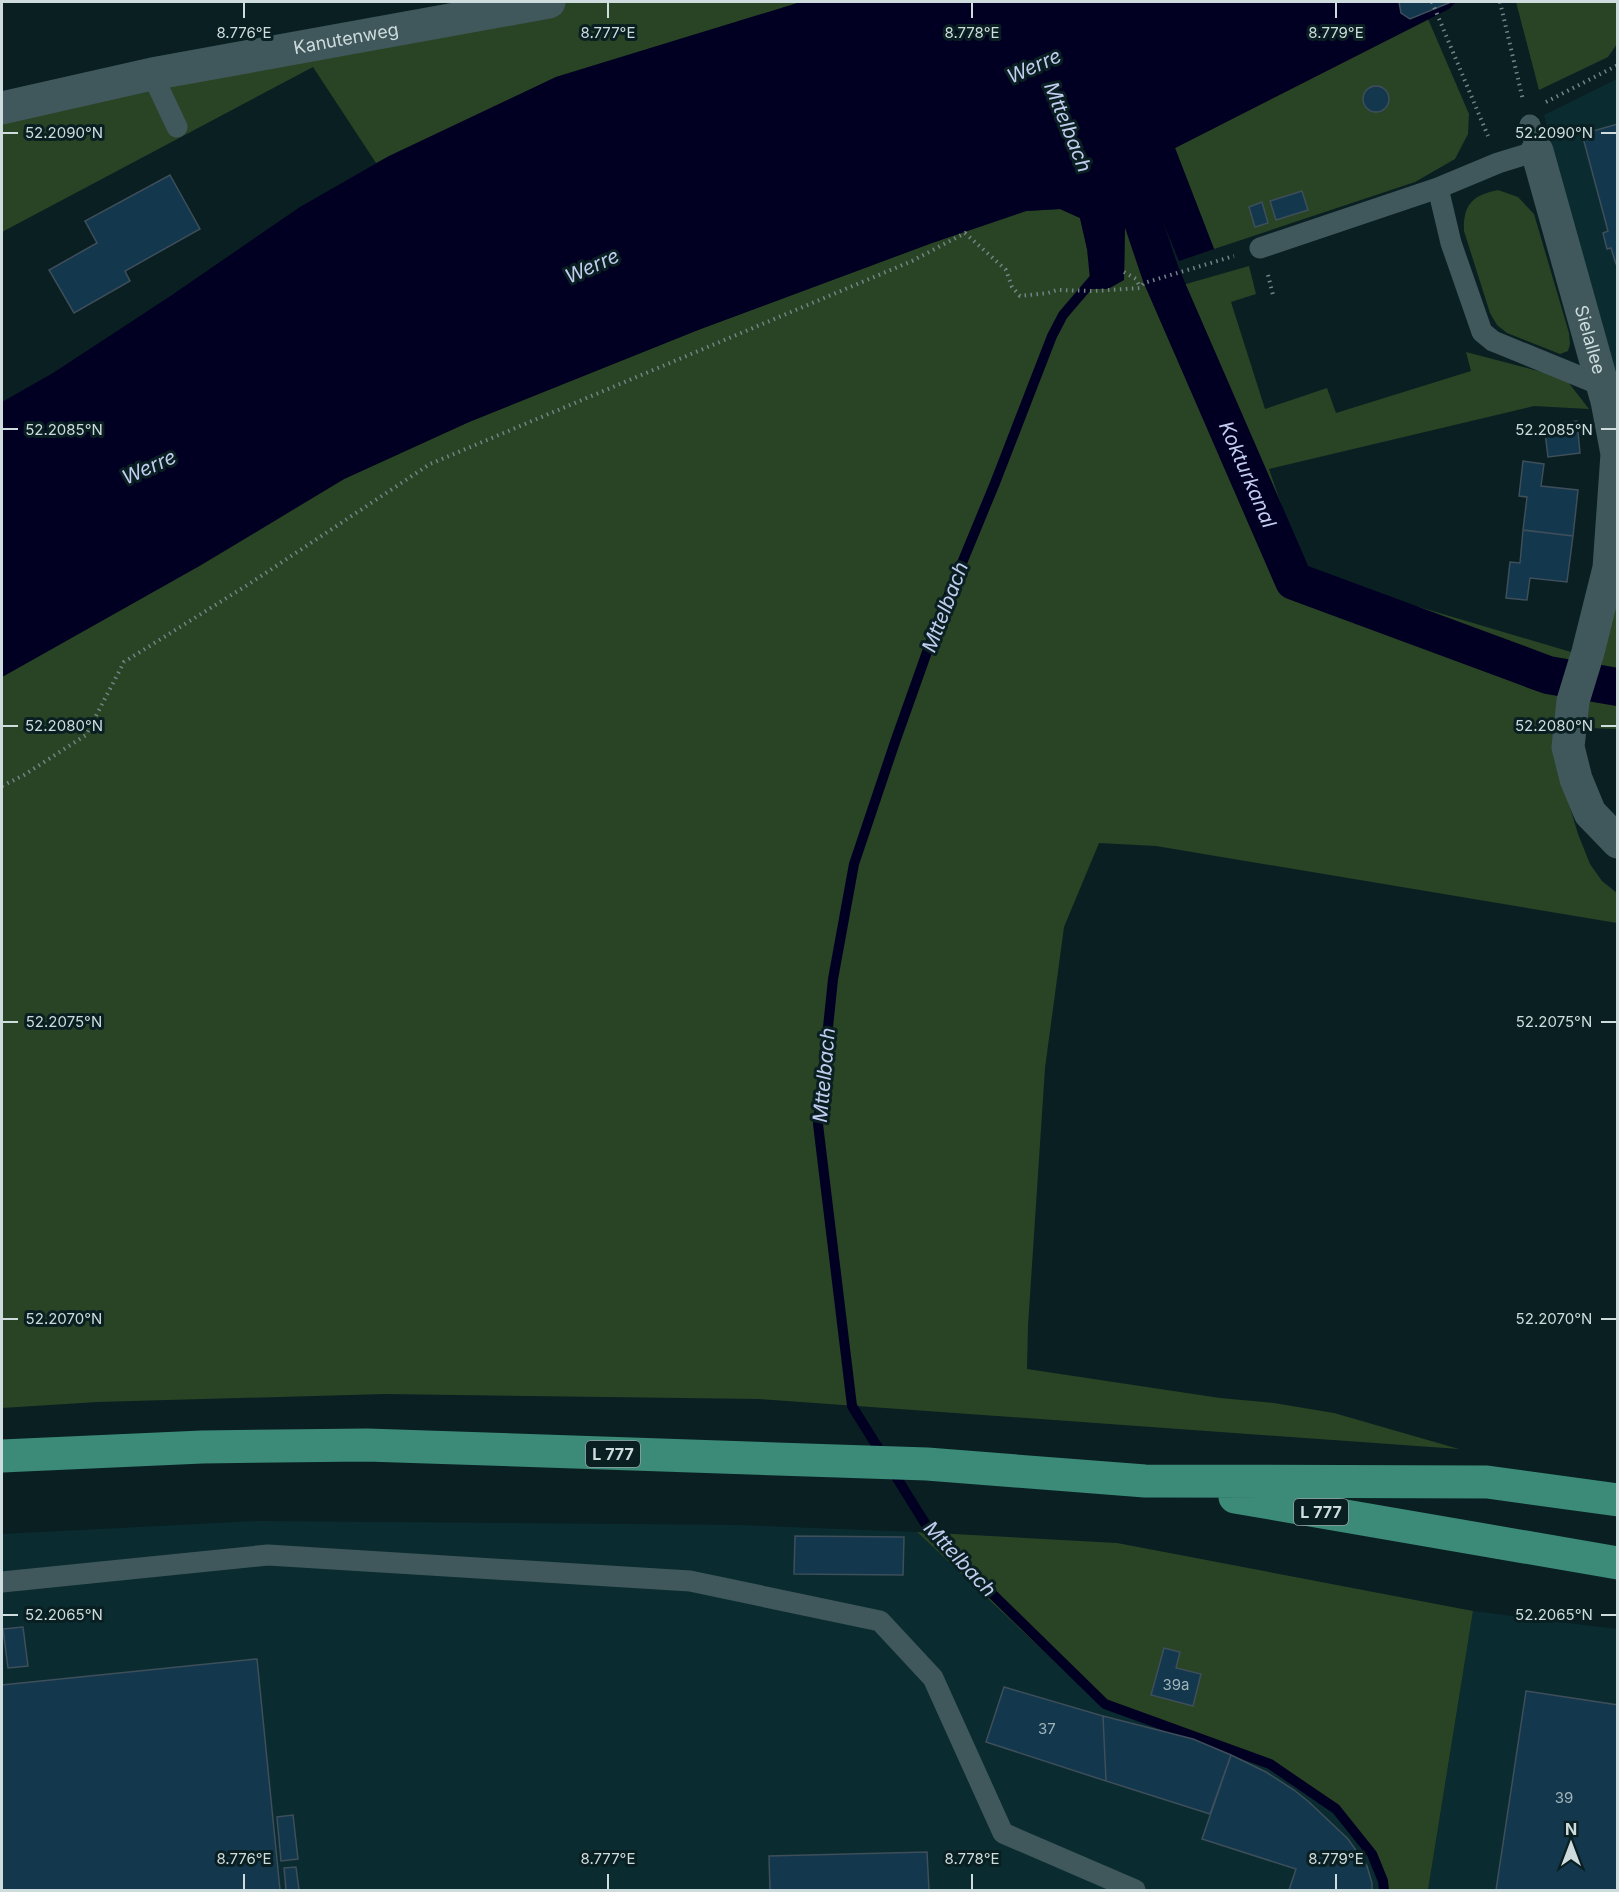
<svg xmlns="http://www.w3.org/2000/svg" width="1619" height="1892" font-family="Inter,sans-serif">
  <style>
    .built { fill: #0a2c30 }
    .green { fill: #294325 }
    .water { fill: #020022 }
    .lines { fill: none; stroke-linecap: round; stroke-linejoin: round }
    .stream { stroke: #020022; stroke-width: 10 }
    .canal { stroke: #020022; stroke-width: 38 }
    .building { fill: #13374d; stroke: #3e4e5a; stroke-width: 1.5 }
    .path { stroke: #728486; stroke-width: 4; stroke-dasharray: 1.5 4.5; stroke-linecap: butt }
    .service { stroke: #40585b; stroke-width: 21 }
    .minor { stroke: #40585b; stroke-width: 33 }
    .trunk { stroke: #3c8a78; stroke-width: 33 }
    .ticks { fill: none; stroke: #cfdcdd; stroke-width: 2 }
    .labels { text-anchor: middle; stroke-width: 6; stroke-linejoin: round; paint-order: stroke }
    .number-label { font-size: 15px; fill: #a0b3b9 }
    .shield { fill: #091f22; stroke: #94a3a5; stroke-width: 1.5 }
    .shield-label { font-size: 16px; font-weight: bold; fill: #cfdcdd }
    .street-label { font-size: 18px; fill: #cfdcdd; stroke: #091f22 }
    .water-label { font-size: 20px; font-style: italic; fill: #c2ccef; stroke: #091f22 }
    .ticks-label { font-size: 15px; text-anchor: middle; fill: #cfdcdd; stroke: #091f22; stroke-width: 6; stroke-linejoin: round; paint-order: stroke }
  </style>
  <rect width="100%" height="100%" fill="#091f22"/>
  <path class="built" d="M1617,79v306l-73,-270z
    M257,1521l481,4 179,7 186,175 166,59 66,46 34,43 11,27 1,8h-1379v-356z
    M1473,1611l144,18v261h-189z"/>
  <path class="green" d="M510,2h291l-245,75 -180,86 -63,-96 -311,165v-127z
    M1516,2h101v42l-9,13 -69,33z
    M1428,19l41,95 -1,20 -13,25 -40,23 -201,67 -39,-101z
    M1126,171l46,117 77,-22 7,28 -25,8 34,107 62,-21 9,25 135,-42 -5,-19 99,26 24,31 -55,-3 -265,63 36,104 266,79 -18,99 25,83 12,30 12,17 15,12v30l-461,-77 -57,-3 -35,84 -19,141 -17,258 -1,43 193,29 54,5 60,10 125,36 -700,-50 -374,-5 -288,8 -95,6v-731l199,-112 143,-86 125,-57 229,-92 234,-87 94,-32 34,-2 20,9 7,31 37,31z
    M1498,190l20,7 16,17 35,119 1,11 -2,7 -8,3 -53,-21 -10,-8 -7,-12 -26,-82c-1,-27 9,-36 34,-41z
    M1617,601v128l-30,-1 -2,-26z
    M917,1532l200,11 356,68 -45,279h-47l-1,-8 -11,-27 -34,-43 -66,-46 -166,-59z"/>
  <path class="water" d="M801,2h655l-7,7 -274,139 39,101 -35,12 -39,-94 -14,4 -2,109 -16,9h-17l-4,-40 -7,-31 -20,-9 -34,2 -94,32 -234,87 -229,92 -125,57 -143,86 -199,112v-275l51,-29 116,-76 131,-90 89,-51 167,-79z"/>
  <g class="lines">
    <path class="stream" d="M1098,274l-35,41 -11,21 -57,147 -57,138 -43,121 -41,122 -21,115 -15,145 34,282 81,130 172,168 165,60 66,45 36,45 11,27 1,9"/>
    <path class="canal" id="s1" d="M1109,121l52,154 133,306 254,94 70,12"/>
  </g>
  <path class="building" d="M1399,2h52l-41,17 -9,-6z
    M1363 99a13 13 0 1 1 26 0a13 13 0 1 1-26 0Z
    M1618,124v140h-2l-5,-16 -4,1 -4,-16 5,-2 -26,-97z
    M170,175l30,54 -75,42 5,10 -56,32 -25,-43 48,-27 -12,-22z
    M1302,191l6,19 -32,10 -6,-19z
    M1262,202l6,21 -13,4 -6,-20z
    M1577,421l3,32 -32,4 -4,-32z
    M1523,461l21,3 -3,22 37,4 -5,46 -50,-6 4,-33 -8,-1z
    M1523,530l50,6 -6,46 -37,-4 -3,22 -21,-2 4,-36 10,1z
    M795,1536l109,1 -1,38 -109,-1z
    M23,1627l5,39 -20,2 -5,-39z
    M1164,1648l16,4 -4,16 25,6 -8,32 -42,-11z
    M257,1659l23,231h-278v-205z
    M1004,1687l99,29 3,65 -120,-39z
    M1526,1691l92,14v185h-122z
    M1103,1716l90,23 38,16 -21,59 -104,-33z
    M1231,1755l35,17 28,18 15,12 39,37 19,27 5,17v7h-83l7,-21 -94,-30z
    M293,1815l5,44 -17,2 -4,-44z
    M927,1852l2,38h-159l-1,-34z
    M296,1867l3,23h-13l-2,-22z"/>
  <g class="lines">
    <path class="path" d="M1432,2l56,134
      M1500,2l23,98
      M1546,102l72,-37
      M1124,272l12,7 4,8
      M1268,275l5,20
      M2,786l22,-11 62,-40 38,-73 125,-78 181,-120 482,-203 53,-28 41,37 6,17 8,9 28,-3 9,-3 37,1 46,-3 4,-5 90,-27"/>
    <path class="service" d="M152,74l25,53
      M1438,188l13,55 31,89 11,9 110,45
      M1260,248l178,-60 60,-25 39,-12 -7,-26
      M2,1582l266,-27 422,26 190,40 53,57 70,155 132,57"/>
    <g class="minor">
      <path id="s2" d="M2,108l150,-34 397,-72"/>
      <path id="s3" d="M1537,151l70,250 10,53 -8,114 -21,84 -15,49 -5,46 8,32 14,34 28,29"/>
    </g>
    <path class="trunk" d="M2,1456l200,-9 165,-2 560,19 218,17 342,1 131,18
      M1235,1497l383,66"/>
  </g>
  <path class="ticks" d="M244,3v15M608,3v15M972,3v15M1336,3v15M3,133h15M1601,133h15M3,429h15M1601,429h15M3,726h15M1601,726h15M3,1022h15M1601,1022h15M3,1319h15M1601,1319h15M3,1615h15M1601,1615h15M244,1874v15M608,1874v15M972,1874v15M1336,1874v15"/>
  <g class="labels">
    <g class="number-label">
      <text x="1176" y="1690">39a</text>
      <text x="1047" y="1734">37</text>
      <text x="1564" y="1803">39</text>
    </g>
    <g class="shield">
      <rect x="586" y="1441" width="54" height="26" rx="4.5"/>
      <rect x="1294" y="1499" width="54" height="26" rx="4.5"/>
    </g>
    <g class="shield-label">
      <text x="613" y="1460">L 777</text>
      <text x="1321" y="1518">L 777</text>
    </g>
    <g class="street-label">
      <text dy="6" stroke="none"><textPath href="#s2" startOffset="351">Kanutenweg</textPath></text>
      <text dy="6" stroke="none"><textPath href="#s3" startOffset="196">Sielallee</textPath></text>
    </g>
    <g class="water-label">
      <text transform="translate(1034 66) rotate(-24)" y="7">Werre</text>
      <text transform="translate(1068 127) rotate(68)" y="7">Mttelbach</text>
      <text transform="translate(592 266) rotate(-24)" y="7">Werre</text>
      <text transform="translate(149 467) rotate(-24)" y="7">Werre</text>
      <text dy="7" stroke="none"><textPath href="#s1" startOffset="380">Kokturkanal</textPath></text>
      <text transform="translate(945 607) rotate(-69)" y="7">Mttelbach</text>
      <text transform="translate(824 1075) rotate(-85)" y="7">Mttelbach</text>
      <text transform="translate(960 1559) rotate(47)" y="7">Mttelbach</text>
    </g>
  </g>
  <g class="ticks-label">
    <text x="244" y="38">8.776°E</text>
    <text x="608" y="38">8.777°E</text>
    <text x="972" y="38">8.778°E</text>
    <text x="1336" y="38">8.779°E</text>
    <text x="64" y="138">52.2090°N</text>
    <text x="1554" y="138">52.2090°N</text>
    <text x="64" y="435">52.2085°N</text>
    <text x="1554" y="435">52.2085°N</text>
    <text x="64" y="731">52.2080°N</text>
    <text x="1554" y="731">52.2080°N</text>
    <text x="64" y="1027">52.2075°N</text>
    <text x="1554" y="1027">52.2075°N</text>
    <text x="64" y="1324">52.2070°N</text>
    <text x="1554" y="1324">52.2070°N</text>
    <text x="64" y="1620">52.2065°N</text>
    <text x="1554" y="1620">52.2065°N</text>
    <text x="244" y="1864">8.776°E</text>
    <text x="608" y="1864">8.777°E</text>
    <text x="972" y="1864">8.778°E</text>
    <text x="1336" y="1864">8.779°E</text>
  </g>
  <rect width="1619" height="1892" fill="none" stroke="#cfdcdd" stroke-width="6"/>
  <g transform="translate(1571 1844)" stroke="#091f22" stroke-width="4.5" paint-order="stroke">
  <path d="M0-4.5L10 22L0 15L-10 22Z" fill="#cfdcdd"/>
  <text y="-9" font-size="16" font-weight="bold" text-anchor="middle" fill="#cfdcdd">N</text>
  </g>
</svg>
